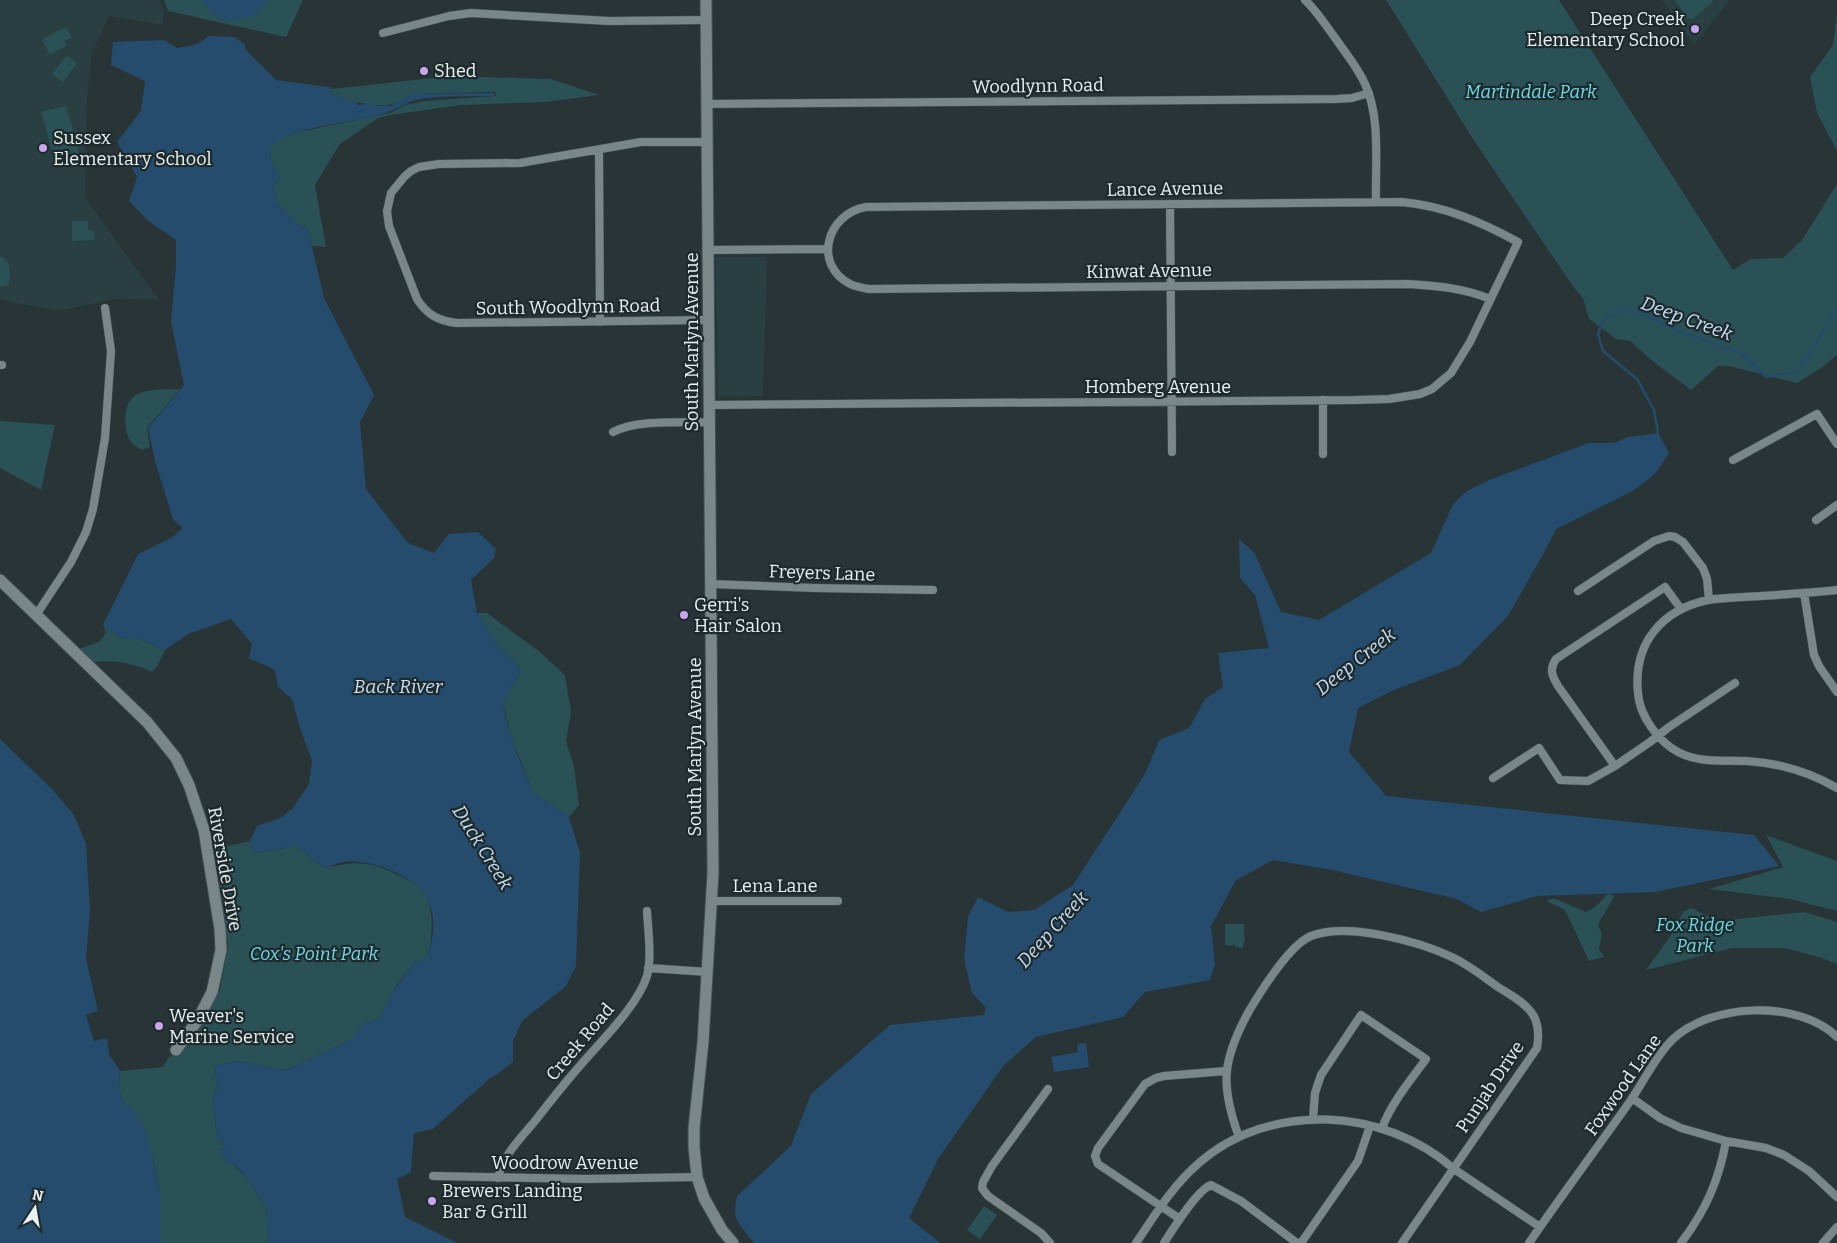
<svg xmlns="http://www.w3.org/2000/svg" width="1837" height="1243" font-family="Bitter,serif">
  <style>
    .built { fill: #2a3f42 }
    .green { fill: #295156 }
    .water { fill: #254c6c }
    .lines { fill: none; stroke-linecap: round; stroke-linejoin: round }
    .stream { stroke: #254c6c; stroke-width: 2.5 }
    .street-casing { stroke: #444f50; stroke-width: 9 }
    .secondary-casing { stroke: #444f50; stroke-width: 13 }
    .street { stroke: #798789; stroke-width: 8 }
    .secondary { stroke: #798789; stroke-width: 11 }
    .poi-dot { fill: #c9a5ee; stroke: #1e2a2c; stroke-width: 2 }
    .labels { text-anchor: middle; stroke-width: 4.5; stroke-linejoin: round; paint-order: stroke }
    .poi-label { font-size: 18px; fill: #e9f1f2; stroke: #1e2a2c; text-anchor: start }
    .street-label { font-size: 18px; fill: #e9f1f2; stroke: #1e2a2c }
    .park-label { font-size: 18px; font-style: italic; fill: #70dbe8; stroke: #1e2a2c }
    .water-label { font-size: 19px; font-style: italic; fill: #c7dff6; stroke: #1e2a2c }
  </style>
  <rect width="100%" height="100%" fill="#283436"/>
  <path class="built" d="M0,0h159l5,11 -1,14 -54,-9 -17,37 -5,45 -2,99 74,103 -44,-1 -56,12 -59,-11z
    M1662,0h68l-36,45z
    M716,257h51l-4,139 -45,1z"/>
  <path class="green" d="M164,0h139l-17,37 -118,-26z
    M1386,0h173l174,270 18,-11 32,-1 19,-18 35,-56v171l-16,13 -24,15 -68,-17h-11l-27,24 -40,-30 -21,-19 -14,-2 -27,-20 -6,-21 -11,-13 -99,-146z
    M1675,0h37l1,1 -20,18 -6,-1z
    M1837,13v138l-20,-38 -7,-36 23,-32z
    M66,27l6,11 -7,3 1,5 -16,9 -8,-16z
    M67,55l10,8 -14,19 -11,-8z
    M451,76l100,3 48,16 -54,7 -84,3 -71,10 -12,3 -38,26 -25,41 11,62 -14,-1 -4,-17 -10,-4 -20,-21 -5,-18 7,-8 -9,-17 -1,-14 10,-9 23,-7 87,-18 15,-8 20,-4 71,-5 -1,-4 -73,2c-12,1 -22,8 -34,11 -10,3 -44,-5 -55,-10l-2,-6z
    M66,106l14,49 -25,6 -14,-49z
    M72,221h16v8l6,3 1,5 -2,3 -21,1z
    M0,256c13,6 10,17 9,29l-9,2z
    M180,389l-33,39 3,19 -9,3c-5,-3 -9,-7 -12,-11 -6,-12 -6,-37 7,-44 13,-7 29,-5 44,-6z
    M0,421l55,4 -14,65 -41,-22z
    M477,613h10l53,39 25,23 6,37 -5,30 8,24 5,39 -10,12 -35,-23 -22,-54 -9,-36 17,-33 -2,-6 -20,-19z
    M103,625l19,14h17l26,11 -8,16 -5,6c-21,-10 -39,-12 -63,-10l-13,-12 23,-8 7,-9z
    M1766,835l71,26v50l-47,-12 -81,-10 74,-22z
    M250,841l5,12 41,-7 29,22c31,-7 43,-7 71,6 8,4 17,8 24,14 16,16 13,50 7,70l-14,6 -18,24 -15,30 -14,5 -13,16 -67,31 -49,-9 -22,5 2,21 -4,13 4,39 5,1 3,8 -5,2 7,15h7l14,15 18,27 3,36h-109v-51l-7,-33 -20,-49 -9,-7 -5,-12 1,-20 43,-4 5,-9 15,-9 37,-59 8,-44 -14,-97z
    M1609,893l5,3c-5,12 -11,18 -16,29l4,9 -3,15 5,8 -15,4 -24,-51 -19,-9 8,-3 32,14 9,-5z
    M1691,908l27,13 86,-9 33,10v42l-18,-7 -35,-9h-52l-86,22 25,-35 12,-23z
    M1225,924h19v12l1,2 -2,10 -7,-1 -2,-3 -2,2 -7,-1z
    M984,1206l13,9 -17,24 -13,-9z"/>
  <path class="water" d="M201,0h67l-15,16 -29,5 -10,-6z
    M208,36l27,1 10,8v4l31,31 54,7 3,8c9,2 11,5 23,6l2,4 11,-2 8,3h13l22,-12 82,-1v3c-24,1 -49,-1 -73,3 -13,2 -22,9 -35,14 -33,11 -90,11 -116,34l1,14 9,17 -7,8 5,18 20,21 10,4 16,69 50,97 -14,27 6,67 42,54 26,10 15,-19 29,-2 18,17 -2,9 -23,22 6,33 21,33 20,19 2,6 -17,33 3,16 11,34 17,40 35,23 11,36 -4,113 -10,20 -44,35 -9,20v21l-14,11 -10,6 -56,50 -19,4 -3,39 -14,7 8,38 52,26h-188l-3,-36 -18,-27 -13,-15h-8l-7,-15 5,-2 -3,-8 -5,-1 -4,-39 4,-13 -2,-21 22,-5 49,9 67,-31c6,-15 12,-16 27,-21l13,-26 20,-28 14,-6c5,-16 9,-33 4,-50 -2,-5 -7,-16 -11,-20 -18,-16 -52,-29 -76,-26 -6,1 -13,4 -19,6l-29,-22 -41,7 -5,-12 7,-15 23,-8 13,-10 16,-24 3,-23 -13,-36 -7,-26 -14,-12 -3,-17 -26,-12 3,-14 -21,-25 -43,15 -23,16 -26,-11h-17l-19,-14 35,-71 35,-17 9,-9 -9,-9 -18,-58 -7,-33 36,-43 -13,-63 5,-57v-25l-29,-20 -18,-19 8,-24 -20,-35 24,-31 4,-30 -34,-16 2,-23 51,-2 13,8c11,-2 23,-3 31,-12z
    M1658,433l11,20 -14,21 -22,17 -77,38 -10,20 -38,67 -48,49 -66,25 -36,18 -9,44 37,44 368,39 25,31 -123,26 -119,4 -56,16 -24,-13 -125,-29 -59,-10 -37,20 -25,46 4,38 -5,16 -65,12 -22,25 -87,20 -32,28 -66,94 -29,59 31,25h-186c-14,-20 -23,-20 -17,-47l54,-50 20,-52 79,-69 94,-10 2,-7 -14,-15 -8,-34 4,-42 10,-20 30,15 26,-2 39,-25 72,-111 14,-34 30,-12 16,-29 18,-12 -5,-34 51,-5 -14,-53 -15,-17 -1,-39 15,13 27,60 38,8 112,-67 22,-49 14,-13 22,-11 100,-37h25l14,-6z
    M0,739l52,50 22,26 12,29 4,66 -4,49 12,52 -12,4 8,26 13,-3 2,16 11,17 -1,20 5,12 9,7 15,28 12,54v51h-160z
    M1086,1043l3,24 -35,5 -3,-15 27,-5 -1,-8z"/>
  <g class="lines">
    <path class="stream" d="M1657,436l1,-3 -4,-23 -17,-31 -34,-28 -5,-17 5,-13 9,-6 9,-4 16,1 47,21 57,20 25,24 31,-5 40,-62"/>
    <g class="street-casing">
      <path id="street" d="M1305,0c12,11 21,26 31,39 10,15 22,29 29,45 16,34 10,81 11,118
        M383,33l66,-17 22,-3 138,8 98,-1
        M707,104l630,-5 15,-1 17,-5
        M707,142h-66l-121,21 -81,1 -20,3 -8,4 -6,5 -14,17 -4,18 2,15 28,73c10,16 22,22 40,24l251,-3
        M599,150l1,172
        M1170,204l2,248
        M709,250l119,-1
        M0,365h2
        M709,405l647,-5 33,-1 31,-5 12,-5 19,-16 19,-31 48,-100c-37,-20 -73,-36 -116,-40l-536,5c-40,7 -53,58 -16,77 6,3 13,4 19,5l540,-5c28,2 55,4 81,15
        M613,432c25,-13 68,-9 97,-10
        M1323,454v-54
        M1733,460l84,-46 20,30
        M1816,520l21,-15
        M711,584l103,4 119,2
        M1837,590c-25,3 -51,4 -76,6 -17,1 -36,1 -53,4 -47,10 -75,44 -70,93 1,22 21,50 42,60 20,10 45,7 67,8 32,2 62,11 90,27
        M1578,591l76,-50 15,-5 6,1 8,5 20,26 4,11 2,21
        M1804,593l10,62 5,11 18,26
        M1681,609l-16,-22 -109,72c-7,10 -4,17 2,27l57,80 35,-24 19,-15 66,-44
        M36,615l35,-53 15,-30 7,-23 12,-71 6,-87 -6,-43
        M1493,778l46,-30 21,32 28,1 27,-15
        M712,901h126
        M648,968l60,4
        M1048,1089l-56,77 -9,16 -1,6 6,8 53,37 9,10
        M1632,1098l28,20 21,10 45,13 40,7 18,7 25,16 28,26
        M1313,1119l2,-26 6,-18 40,-60 65,44c-16,22 -34,43 -44,69
        M1239,1137c-19,-52 -17,-77 10,-126 12,-20 40,-66 62,-75 36,-14 108,5 143,22 16,8 30,19 44,29 11,7 25,14 33,25 8,10 8,24 6,36l-135,195
        M433,1176l153,3 111,-2
        M498,1178c5,-23 22,-39 37,-57 14,-18 28,-36 43,-53 21,-25 59,-61 69,-92 5,-18 1,-46 0,-65
        M1180,1219l-82,-55 -3,-8 3,-8 47,-64 11,-6 8,-2 62,-5
        M1136,1243c19,-28 37,-58 63,-80 71,-62 185,-56 255,6l86,58
        M1164,1243c9,-14 33,-53 47,-58l30,16 56,42
        M1301,1243l57,-82 12,-35
        M1529,1243c33,-48 68,-95 102,-143 13,-19 24,-43 41,-60 38,-37 126,-41 165,-3
        M1681,1243c25,-33 38,-63 45,-102
        M1823,1243l14,-16"/>
    </g>
    <g class="secondary-casing">
      <path id="secondary" d="M706,0l7,873 -10,169 -9,86v19l3,30 7,21 18,32 11,13
        M0,580l147,142 29,36 13,27 15,45 16,99 1,21 -9,42 -15,29 -21,29"/>
    </g>
    <use href="#street" class="street"/>
    <use href="#secondary" class="secondary"/>
  </g>
  <g class="poi-dot">
    <circle cx="1695" cy="29" r="5"/>
    <circle cx="424" cy="71" r="5"/>
    <circle cx="43" cy="148" r="5"/>
    <circle cx="684" cy="615" r="5"/>
    <circle cx="159" cy="1026" r="5"/>
    <circle cx="432" cy="1201" r="5"/>
  </g>
  <g class="labels">
    <g class="poi-label">
      <text x="1685" y="25" text-anchor="end">Deep Creek<tspan x="1685" dy="21">Elementary School</tspan></text>
      <text x="434" y="77">Shed</text>
      <text x="53" y="144">Sussex<tspan x="53" dy="21">Elementary School</tspan></text>
      <text x="694" y="611">Gerri's<tspan x="694" dy="21">Hair Salon</tspan></text>
      <text x="169" y="1022">Weaver's<tspan x="169" dy="21">Marine Service</tspan></text>
      <text x="442" y="1197">Brewers Landing<tspan x="442" dy="21">Bar &amp; Grill</tspan></text>
    </g>
    <g class="street-label">
      <text transform="translate(1038 86) rotate(-1)" y="6">Woodlynn Road</text>
      <text transform="translate(1165 189) rotate(-1)" y="6">Lance Avenue</text>
      <text transform="translate(1149 271) rotate(-1)" y="6">Kinwat Avenue</text>
      <text transform="translate(568 307) rotate(-1)" y="6">South Woodlynn Road</text>
      <text transform="translate(692 342) rotate(-90)" y="6">South Marlyn Avenue</text>
      <text x="1158" y="393">Homberg Avenue</text>
      <text transform="translate(822 573) rotate(2)" y="6">Freyers Lane</text>
      <text transform="translate(695 747) rotate(-90)" y="6">South Marlyn Avenue</text>
      <text transform="translate(225 869) rotate(80)" y="6">Riverside Drive</text>
      <text x="775" y="892">Lena Lane</text>
      <text transform="translate(580 1042) rotate(-50)" y="6">Creek Road</text>
      <text transform="translate(1623 1085) rotate(-55)" y="6">Foxwood Lane</text>
      <text transform="translate(1490 1087) rotate(-56)" y="6">Punjab Drive</text>
      <text x="565" y="1169">Woodrow Avenue</text>
    </g>
    <g class="park-label">
      <text x="1531" y="98">Martindale Park</text>
      <text x="1695" y="931">Fox Ridge<tspan x="1695" dy="21">Park</tspan></text>
      <text x="314" y="960">Cox's Point Park</text>
    </g>
    <g class="water-label">
      <text transform="translate(1687 318) rotate(20)" y="7">Deep Creek</text>
      <text transform="translate(1355 661) rotate(-38)" y="7">Deep Creek</text>
      <text x="398" y="693">Back River</text>
      <text transform="translate(483 847) rotate(58)" y="7">Duck Creek</text>
      <text transform="translate(1052 929) rotate(-48)" y="7">Deep Creek</text>
    </g>
  </g>
  <g transform="translate(35 1208) rotate(12)" stroke="#1e2a2c" stroke-width="4" paint-order="stroke">
  <path d="M0-4L9 19L0 12L-9 19Z" fill="#e9f1f2"/>
  <text y="-8" font-size="14" font-weight="bold" text-anchor="middle" fill="#e9f1f2">N</text>
  </g>
</svg>
